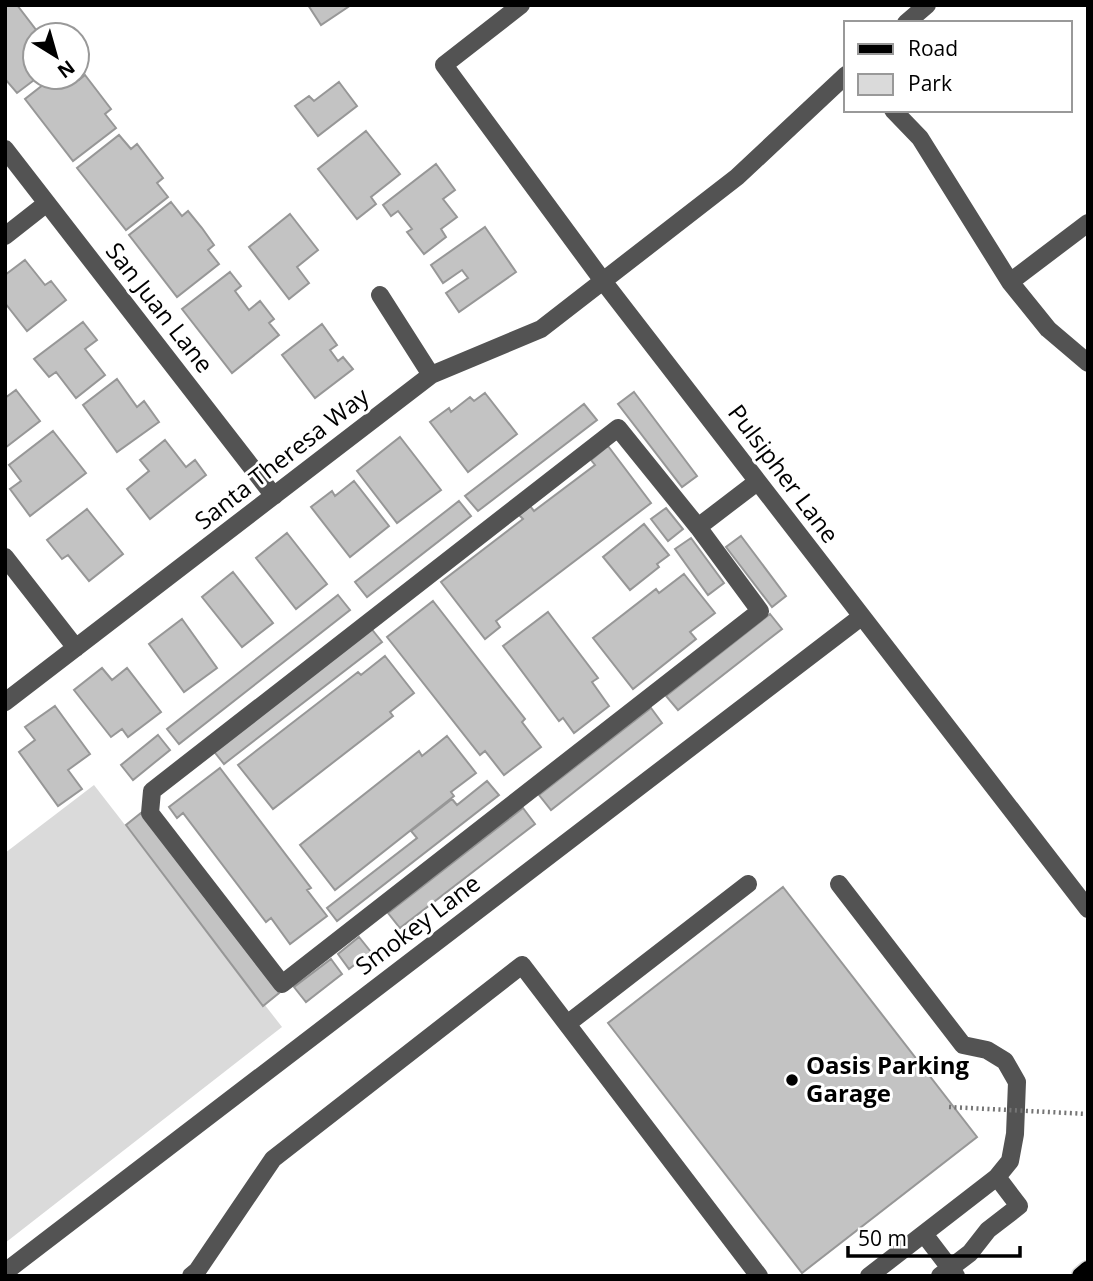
<svg xmlns="http://www.w3.org/2000/svg" width="1093" height="1281" font-family="'Open Sans',sans-serif">
  <style>
    .green { fill: #dadada }
    .building { fill: #c3c3c3; stroke: #979797; stroke-width: 2 }
    .lines { fill: none; stroke-linecap: round; stroke-linejoin: round }
    .major-casing { stroke: #dbdbdb; stroke-width: 21 }
    .minor { stroke: #535353; stroke-width: 18 }
    .major { stroke: #000; stroke-width: 18 }
    .path-bridge { stroke: #757575; stroke-width: 4.5; stroke-dasharray: 2 3.5; stroke-linecap: butt }
    .poi-dot { fill: #000; stroke: #fff; stroke-width: 2.5 }
    .labels { text-anchor: middle; stroke-width: 6; stroke-linejoin: round; paint-order: stroke }
    .street-label { font-size: 24px; fill: #000; stroke: #fff }
    .poi-label { font-size: 24px; font-weight: bold; fill: #000; stroke: #fff; text-anchor: start }
  </style>
  <rect width="100%" height="100%" fill="#fff"/>
  <path class="green" d="M94,785l188,242 -277,216v-390z"/>
  <path class="building" d="M5,5h12l23,30h-5v42h3l-21,16 -12,-14z
    M308,5h43l-30,20z
    M85,75l26,34 -6,5 11,14 -43,33 -48,-62 28,-22h23l3,3z
    M339,82l18,24 -39,30 -23,-30 14,-10 5,5z
    M366,131l34,43 -29,23 5,7 -19,15 -39,-50z
    M119,135l12,14 6,-5 26,34 -6,5 11,14 -42,33 -49,-62z
    M436,164l19,26 -12,9 14,18 -16,12 5,8 -22,17 -17,-22 5,-3 -14,-18 -7,5 -8,-11z
    M171,202l11,14 6,-5 14,17 12,17 -6,5 11,14 -42,33 -48,-62z
    M290,214l28,36 -21,17 12,16 -20,16 -40,-52z
    M485,227l31,45 -57,40 -13,-19 22,-15 -6,-8 -19,13 -12,-18z
    M25,260l20,25 6,-4 15,19 -39,31 -22,-28v-28z
    M230,272l11,14 -6,5 14,19 11,-9 14,18 -5,4 10,12 -47,38 -50,-64z
    M83,322l14,18 -12,9 20,26 -29,23 -20,-26 -7,5 -15,-18z
    M322,324l15,21 -7,5 8,11 5,-4 10,12 -38,29 -33,-43z
    M117,379l20,28 7,-6 15,21 -42,30 -34,-47z
    M16,390l24,31 -35,27v-50z
    M634,392l63,84 -15,11 -64,-83z
    M485,393l32,41 -49,38 -38,-50 19,-14 2,4 19,-15 4,4z
    M584,404l13,16 -119,91 -13,-15z
    M53,431l33,42 -56,43 -20,-27 11,-8 -12,-16z
    M400,437l41,53 -44,33 -40,-52z
    M165,440l21,27 9,-7 11,15 -56,44 -23,-30 22,-18 -9,-11z
    M608,446l43,57 -155,118 4,6 -15,12 -44,-57 82,-63 -4,-4 11,-9 4,5 61,-46 -4,-5z
    M354,481l35,45 -39,31 -39,-50 21,-16 3,5z
    M459,501l12,15 -104,81 -12,-15z
    M666,508l17,21 -15,12 -17,-22z
    M87,509l36,45 -34,27 -21,-26 -6,4 -15,-19z
    M644,524l25,31 -12,9 2,3 -29,23 -27,-33z
    M287,533l40,51 -31,25 -40,-51z
    M741,536l45,60 -14,11 -46,-60z
    M691,538l33,45 -16,12 -33,-46z
    M233,572l40,51 -31,24 -40,-50z
    M684,574l31,39 -25,19 6,7 -63,50 -40,-51 63,-49 3,4z
    M338,595l12,15 -171,134 -12,-15z
    M433,601l92,118 -3,3 19,25 -37,28 -19,-24 -5,4 -93,-118z
    M548,612l50,66 -6,4 17,24 -35,27 -11,-15 -4,3 -56,-75z
    M770,614l12,15 -104,81 -12,-14z
    M182,619l35,49 -33,24 -35,-48z
    M370,627l12,15 -158,122 -12,-15z
    M385,656l29,37 -24,19 3,4 -120,93 -35,-44 120,-93 3,3z
    M102,668l10,12 15,-12 34,44 -33,25 -6,-8 -11,8 -37,-47z
    M55,706l35,48 -22,16 14,19 -24,17 -39,-54 16,-12 -10,-13z
    M651,708l11,15 -111,87 -12,-15z
    M158,735l12,15 -37,30 -12,-15z
    M447,736l29,37 -25,19 3,4 -119,94 -35,-45 119,-94 3,5z
    M220,768l91,120 -4,2 20,26 -37,28 -19,-26 -5,4 -83,-109 -6,5 -8,-11z
    M487,781l12,14 -162,126 -10,-13 90,-70 -6,-7 41,-32 5,6z
    M523,808l12,16 -135,104 -12,-15z
    M141,813l138,180 -16,13 -137,-181z
    M783,887l194,250 -175,136 -194,-250z
    M359,937l12,15 -22,17 -11,-15z
    M331,959l11,15 -36,28 -12,-15z"/>
  <g class="lines">
    <g class="major-casing">
      <path id="major" d="M1081,1276l7,-6"/>
    </g>
    <path class="minor" d="M521,5l-77,60 159,216 485,628
      M906,23l21,-18
      M893,110l27,28 90,144 38,47 40,34
      M5,149l269,347
      M5,236l42,-33
      M1010,282l78,-59
      M380,295l51,80
      M698,527l-80,-99 -466,363 -2,22 132,171 478,-373 -62,-84 59,-45
      M5,557l71,91
      M5,702l426,-327 110,-46 196,-152 109,-102
      M839,884l124,161 24,5 18,11 12,21 -2,52 -5,27 -13,16
      M567,1024l181,-140
      M924,1234l32,42
      M5,1272l856,-655
      M191,1276l6,-5 76,-112 249,-194 237,311
      M869,1276l128,-99 22,29 -31,24 -18,23 -30,23"/>
    <use href="#major" class="major"/>
    <path class="path-bridge" d="M949,1107l139,7"/>
  </g>
  <circle class="poi-dot" cx="792" cy="1080" r="7"/>
  <g class="labels">
    <g class="street-label">
      <text transform="translate(159 308) rotate(52)" y="8">San Juan Lane</text>
      <text transform="translate(282 459) rotate(-38)" y="8">Santa Theresa Way</text>
      <text transform="translate(783 474) rotate(53)" y="8">Pulsipher Lane</text>
      <text transform="translate(418 925) rotate(-37)" y="8">Smokey Lane</text>
    </g>
    <g class="poi-label">
      <text x="806" y="1074">Oasis Parking<tspan x="806" dy="28">Garage</tspan></text>
    </g>
  </g>
  <rect width="1093" height="1281" fill="none" stroke="#000000" stroke-width="14"/>
  <rect x="844" y="21" width="228" height="91" fill="#ffffff" stroke="#999999" stroke-width="2"/>
  <rect x="858" y="44" width="35" height="10" fill="#000000" stroke="#999999" stroke-width="2"/>
  <text x="908" y="56" font-size="21" fill="#000000">Road</text>
  <rect x="858" y="74" width="35" height="21" fill="#dadada" stroke="#999999" stroke-width="2"/>
  <text x="908" y="91" font-size="21" fill="#000000">Park</text>
  <g transform="translate(56 56) rotate(143)"><circle r="33" fill="#ffffff" stroke="#999999" stroke-width="2"/>
  <path d="M0-5L12 26L0 18L-12 26Z" fill="#000000"/>
  <text y="-10" font-size="19" font-weight="bold" text-anchor="middle" fill="#000000">N</text>
  </g>
  <path d="M848 1246v10h172v-10" fill="none" stroke="#000000" stroke-width="3.5"/>
  <text x="858" y="1246" font-size="21" fill="#000000" stroke="#ffffff" stroke-width="5" paint-order="stroke">50 m</text>
</svg>
